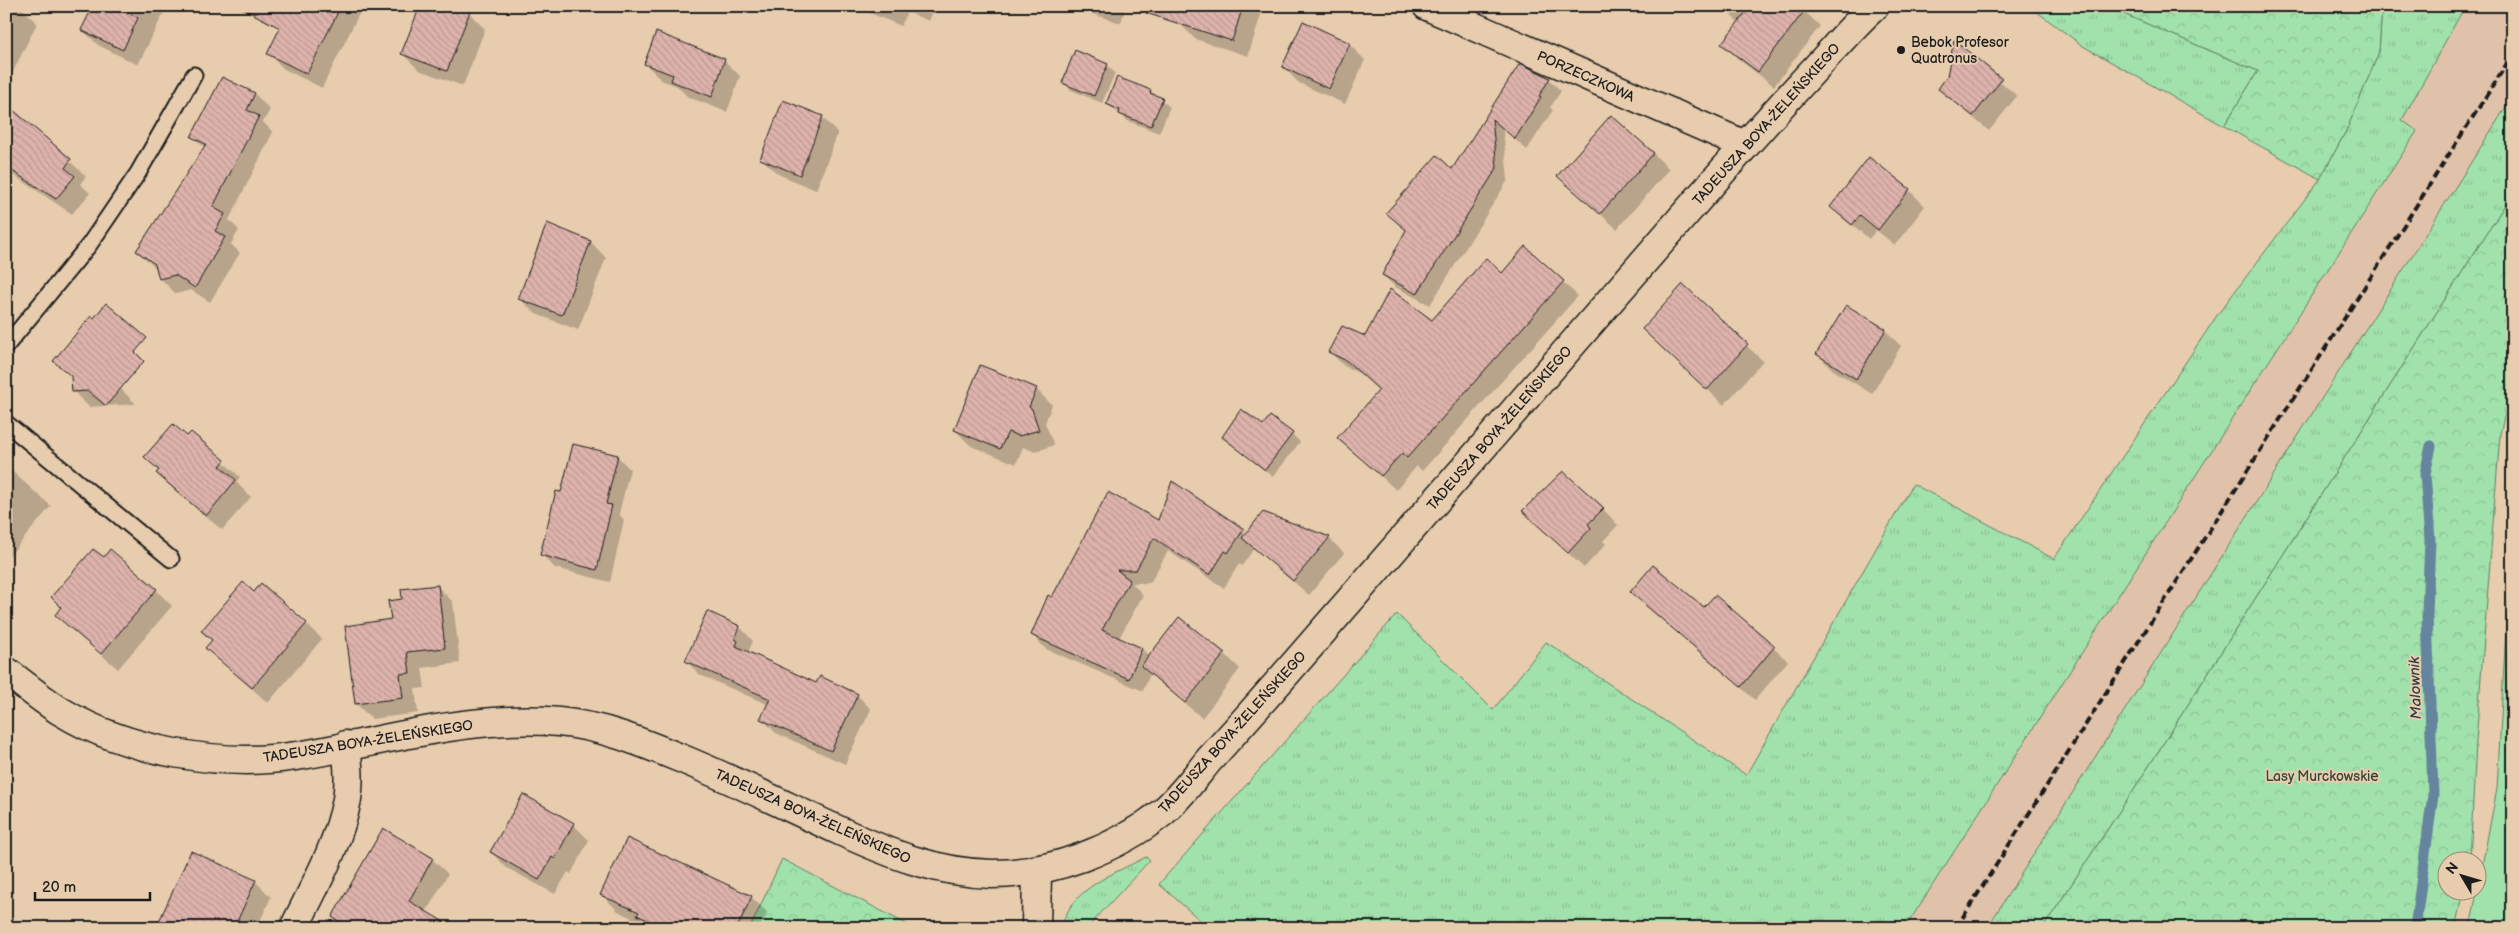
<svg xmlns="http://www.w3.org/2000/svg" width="2519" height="934" font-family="'Balsamiq Sans',sans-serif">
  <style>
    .built { fill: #e0c2aa }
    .grass { fill: url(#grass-tufts); stroke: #5e7f64 }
    .forest { fill: url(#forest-crowns); stroke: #5e7f64 }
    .garden { fill: #a1e2ac; stroke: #5e7f64 }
    .shadow { fill: #0003 }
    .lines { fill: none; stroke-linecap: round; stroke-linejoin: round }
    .stream { stroke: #65849d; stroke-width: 11 }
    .building { fill: url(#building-back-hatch); stroke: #1c1c1c }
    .lane-casing { stroke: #1c1c1c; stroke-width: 19 }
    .street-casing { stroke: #1c1c1c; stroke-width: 31 }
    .secondary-casing { stroke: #1c1c1c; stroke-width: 31 }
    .lane { stroke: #e7cdae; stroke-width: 15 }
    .street { stroke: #e7cdae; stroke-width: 28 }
    .secondary { stroke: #e7cdae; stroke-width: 28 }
    .rail { stroke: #1c1c1c; stroke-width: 4; stroke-dasharray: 8 4; stroke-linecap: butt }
    .poi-dot { fill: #1c1c1c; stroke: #e7cdae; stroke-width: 2 }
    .labels { text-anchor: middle; stroke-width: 4; stroke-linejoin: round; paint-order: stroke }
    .poi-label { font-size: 14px; fill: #1c1c1c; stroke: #e7cdae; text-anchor: start }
    .street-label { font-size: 14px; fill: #1c1c1c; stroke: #e7cdae }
    .park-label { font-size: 14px; fill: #374439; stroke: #e7cdae }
    .water-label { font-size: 15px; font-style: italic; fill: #343f47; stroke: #e7cdae }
  </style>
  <defs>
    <pattern id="grass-tufts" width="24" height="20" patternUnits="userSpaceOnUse" patternTransform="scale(1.25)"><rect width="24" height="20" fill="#a1e2ac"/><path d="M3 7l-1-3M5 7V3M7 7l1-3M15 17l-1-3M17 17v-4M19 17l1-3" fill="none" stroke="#8ac193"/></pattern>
    <pattern id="forest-crowns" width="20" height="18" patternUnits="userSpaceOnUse" patternTransform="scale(1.25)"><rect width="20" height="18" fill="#a1e2ac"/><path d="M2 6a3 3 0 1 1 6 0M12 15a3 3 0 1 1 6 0" fill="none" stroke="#8ac193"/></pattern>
    <pattern id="building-back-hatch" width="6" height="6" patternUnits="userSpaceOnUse" patternTransform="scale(1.25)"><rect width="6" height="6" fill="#ddb3ab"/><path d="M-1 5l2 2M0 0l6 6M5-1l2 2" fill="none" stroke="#bd9993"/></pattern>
  </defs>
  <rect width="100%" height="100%" fill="#e7cdae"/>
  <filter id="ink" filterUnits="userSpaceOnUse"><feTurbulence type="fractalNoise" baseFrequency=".02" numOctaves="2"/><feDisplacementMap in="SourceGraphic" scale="10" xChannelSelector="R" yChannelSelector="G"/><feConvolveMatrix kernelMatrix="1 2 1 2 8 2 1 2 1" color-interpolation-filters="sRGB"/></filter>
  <g filter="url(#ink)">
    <path class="built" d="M2465,6h48v90l-526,832h-82l512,-797 -16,-11z"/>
    <path class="grass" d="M2029,6h84l-1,3 146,62 -34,55 -141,-80z
      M2382,6h83l-63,114 15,11 -512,797h-696l-50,-44 238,-270 96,96 53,-68 200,133 167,-291 141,75 164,-245 102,-135 27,-50 32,-77z
      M2513,96v96l-362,571 -108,165h-56z
      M1146,857l4,3 -63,68h-26c11,-41 51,-53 85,-71z"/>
    <path class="forest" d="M2113,6h269l-3,46 -32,77 -27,50 -96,-53 34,-55 -146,-62z
      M2513,192v188l-13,54 -24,307 -6,120 -24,1v30h17l-8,36h-412l108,-165z
      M782,859l132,69h-164z"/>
    <path class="garden" d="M2513,559v369h-43l27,-139 10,-178z"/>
    <path class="shadow" d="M6,6l15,1 16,16 -26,53 -5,-2z
      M94,6h73l-29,59 -40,-20 -15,-15z
      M285,6h78l-41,82 -38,-19 -15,-15 12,-25 -5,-5z
      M863,6h72l-6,15 -22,-9 -6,14 -31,-13z
      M1084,6h42l-5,17 -29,-9z
      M1184,6h80l-16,50 -53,-17 -16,-16z
      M1736,6h63l21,20 -46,60 -36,-27 -15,-15 16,-21 -9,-9z
      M469,13l16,16 -22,57 -44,-16 -16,-16z
      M1955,42l62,54 -28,35 -50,-42 9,-12z
      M1349,44l16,16 -20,44 -46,-21 -16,-16z
      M724,60l16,16 -13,36 -39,-15 -11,-11 -16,-6 -15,-16z
      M1107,65l8,8 -13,30 -31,-13 -7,-7z
      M1520,65l29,14 12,12 -11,17 3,2 -26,40 -24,-21 5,51 -78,125 -35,-18 -12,-12 24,-44 -19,-18 64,-43z
      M222,78l33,16 15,16 -7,12 10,10 -44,88 10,10 -8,14 9,9 -30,49 -19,-12 -15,4 -16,-16 -2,-8 -21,-19 68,-103 -12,-11z
      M1150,91l20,16 -11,26 -31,-12 -21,-17z
      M822,117l16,16 -22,57 -38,-16 -16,-15z
      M25,121l61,55 -6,8 10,9 -18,21 -66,-44v-27z
      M1653,153l16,16 -52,60 -58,-53z
      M1869,159l40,31 16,16 -30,39 -19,-15 -7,9 -37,-32z
      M591,242l15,16 -28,72 -42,-16 -16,-15z
      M1525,248l53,48 -156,175 -5,-5 -21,24 -57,-52 41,-47 -18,-16 -18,-9 -14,-14 36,-15 66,-16 70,-46z
      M1683,286l80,75 -39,44 -64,-60z
      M1846,306l39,24 16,16 -29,48 -39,-24 -16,-16z
      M69,346l52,43 15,15 -47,3 -16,-16z
      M1036,389l16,16 -7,18 9,22 -19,7 -12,-5 -7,17 -45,-18 -16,-16z
      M1263,427l29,7 8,8 -27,35 -49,-41z
      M191,433l49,44 -4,5 15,15 -29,33 -49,-41 -27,-32 41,-19z
      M617,456l13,13 -11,45 5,6 -14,62 -55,-14 -13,-13 20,-61z
      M6,466l45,40 -45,54z
      M1173,483l74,51 82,4 15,15 -35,42 -55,-47 -12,18 -3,-2 -15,24 -56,-37 -18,32h-18l11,12 -24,43 23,11 8,8 74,-4 16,16 -38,49 -52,-44 -7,17 -97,-42 -14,-14 21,-36 105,-77z
      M1603,509l15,16 -15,16 3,3 -22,24 -44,-41z
      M104,559l52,31 16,16 -54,63 -62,-54z
      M437,586l16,16 7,61 -38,5 3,20 -10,1 3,24 -46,6 -16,-15 36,-84 12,-19z
      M1632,592l73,17 10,-12 73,64 -33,39z
      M254,593l52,31 16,15 -54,64 -61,-55z
      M707,613l33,14 13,14 -5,12 68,32 41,10 14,14 -26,55 -69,-31 -14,-14 7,-14 -69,-30 -14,-14z
      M573,824l16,16 -18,34 -3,-2 -13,22 -48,-26 -16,-16z
      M432,859l16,15 -31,54h-73l-10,-11z
      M255,881l16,16 -14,31h-78z
      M602,895l149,2 16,15 -7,16h-109l-33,-17z"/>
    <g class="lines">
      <path class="stream" d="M2415,928l18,-133 -6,-182 3,-73 -5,-66 6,-28"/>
    </g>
    <path class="building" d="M93,6h22l23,12 -15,32 -42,-20z
      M238,6h103l-34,68 -40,-20 13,-26z
      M420,6h52l-25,65 -46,-17z
      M1147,6h96l-11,35 -86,-28z
      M1751,6h57l-50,66 -37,-28z
      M1303,21l47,22 -21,46 -47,-22z
      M656,32l69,27 -13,38 -41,-16 2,-6 -29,-11z
      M1954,40l48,39 -29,37 -35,-27 9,-13z
      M1075,50l33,14 -14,32 -32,-13z
      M1520,63l30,15 -11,18 2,1 -26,42 -23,-20 5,49 -80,126 -35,-19 24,-45 -20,-17 51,-58 15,14z
      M222,77l33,16 -8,17 12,6 -46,91 12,7 -10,17 10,6 -30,51 -20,-13 -16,4 -4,-15 -19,-13 70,-107 -15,-7z
      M1117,77l34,13 -1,3 13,5 -12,28 -32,-12 1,-4 -14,-6z
      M783,100l40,16 -23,59 -40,-16z
      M6,104l65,55 -6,9 10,8 -19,23 -50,-32z
      M1611,115l43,38 -54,61 -43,-38z
      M1869,157l41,32 -32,41 -18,-15 -8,10 -22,-18z
      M547,223l44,18 -29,74 -44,-16z
      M1525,246l39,35 -157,177 -5,-5 -21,23 -44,-38 42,-48 -32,-29 -19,-9 14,-26 23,10 25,-47 42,31 54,-62 16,15z
      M1683,284l65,60 -41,46 -65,-61z
      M106,303l41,35 -12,14 9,9 -38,45 -18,-15 -16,1 -1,-16 -18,-15 38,-45 3,2z
      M1846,305l40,24 -30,50 -40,-25z
      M980,365l57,23 -8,19 3,2 7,21 -20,6 -11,-4 -8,17 -46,-19z
      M1241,409l22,16 7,-9 23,17 -28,37 -43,-33z
      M173,424l14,12 4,-4 34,28 -5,6 16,14 -30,36 -50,-43 3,-3 -15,-13z
      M573,444l45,11 -12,49 6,1 -15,65 -57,-15 16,-64 5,1z
      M1563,471l41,37 -16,16 3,4 -23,25 -46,-42z
      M1172,481l72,48 -16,24 -3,-2 -15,24 -56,-37 -18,32h-19l13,10 -28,50 40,18 -13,31 -98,-44 17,-40 4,2 56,-105 50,28z
      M1263,512l67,25 -37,44 -51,-43z
      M93,549l11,8 6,-8 47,40 -56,65 -46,-39 6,-8 -10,-10z
      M1653,565l51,42 11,-12 60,51 -34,41 -111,-95z
      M243,582l11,10 7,-9 46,40 -55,65 -47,-40 7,-8 -11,-9z
      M438,585l7,63 -38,4 3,21 -10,1 3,24 -48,6 -10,-78 46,-7 -3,-18 14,-2 -1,-10z
      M707,611l33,15 -5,13 3,2 -2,5 80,37 4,-7 38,18 -27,57 -71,-32 10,-20 -85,-38z
      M1179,617l46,36 -40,50 -44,-37z
      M523,794l51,29 -19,36 -3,-2 -13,23 -49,-28z
      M383,828l50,30 -24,43 45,27h-104l-18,-11z
      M627,838l125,58 -15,32h-72l-28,-13 2,-3 -39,-17z
      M191,851l65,29 -22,48h-78z"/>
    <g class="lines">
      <g class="lane-casing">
        <path id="lane" d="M6,346l83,-101 49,-72 56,-98
          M6,423l165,136"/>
      </g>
      <g class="street-casing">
        <path id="street" d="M1427,6l318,139
          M294,928c20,-41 45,-84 53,-129 3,-18 1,-36 -1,-54
          M1036,928l1,-58"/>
      </g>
      <g class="secondary-casing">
        <path id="secondary" d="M6,671c18,13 36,29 56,41 64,39 160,56 234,44 88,-14 173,-42 263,-34 43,4 82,20 121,36 54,22 106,48 158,72 50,23 99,43 154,44 60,0 125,-25 171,-62 17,-15 32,-35 46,-52 39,-43 77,-86 115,-130 116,-134 232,-268 349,-402 45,-52 91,-104 138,-155 21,-22 41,-47 64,-67"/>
      </g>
      <use href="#lane" class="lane"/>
      <use href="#street" class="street"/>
      <use href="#secondary" class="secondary"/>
      <path class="rail" d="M1956,928l557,-874"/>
    </g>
  </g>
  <circle class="poi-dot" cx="1901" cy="50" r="5"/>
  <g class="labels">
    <g class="poi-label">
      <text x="1911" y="47">Bebok Profesor<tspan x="1911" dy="16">Quatronus</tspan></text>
    </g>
    <g class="street-label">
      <text transform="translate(1586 76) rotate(24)" y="5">PORZECZKOWA</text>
      <text transform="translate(1766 124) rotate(-48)" y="5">TADEUSZA BOYA-ŻELEŃSKIEGO</text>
      <text transform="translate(1499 428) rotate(-49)" y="5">TADEUSZA BOYA-ŻELEŃSKIEGO</text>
      <text transform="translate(1232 732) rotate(-48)" y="5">TADEUSZA BOYA-ŻELEŃSKIEGO</text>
      <text transform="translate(368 741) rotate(-9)" y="5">TADEUSZA BOYA-ŻELEŃSKIEGO</text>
      <text transform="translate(813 816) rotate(24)" y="5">TADEUSZA BOYA-ŻELEŃSKIEGO</text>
    </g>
    <g class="park-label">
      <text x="2322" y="781">Lasy Murckowskie</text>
    </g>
    <g class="water-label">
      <text transform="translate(2415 688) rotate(-92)" y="5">Malownik</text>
    </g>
  </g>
  <rect width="2519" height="934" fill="none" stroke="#e7cdae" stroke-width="25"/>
  <rect x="12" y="12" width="2494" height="909" fill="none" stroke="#1c1c1c" stroke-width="2" filter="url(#ink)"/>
  <g transform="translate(2462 876) rotate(308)"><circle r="24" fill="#e7cdae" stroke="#968674"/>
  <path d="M0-4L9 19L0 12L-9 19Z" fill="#1c1c1c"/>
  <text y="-8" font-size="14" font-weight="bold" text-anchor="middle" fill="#1c1c1c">N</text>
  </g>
  <path d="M35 892v8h115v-8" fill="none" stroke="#1c1c1c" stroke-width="2.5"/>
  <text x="42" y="892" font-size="15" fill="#1c1c1c" stroke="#e7cdae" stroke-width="4" paint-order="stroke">20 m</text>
</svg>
